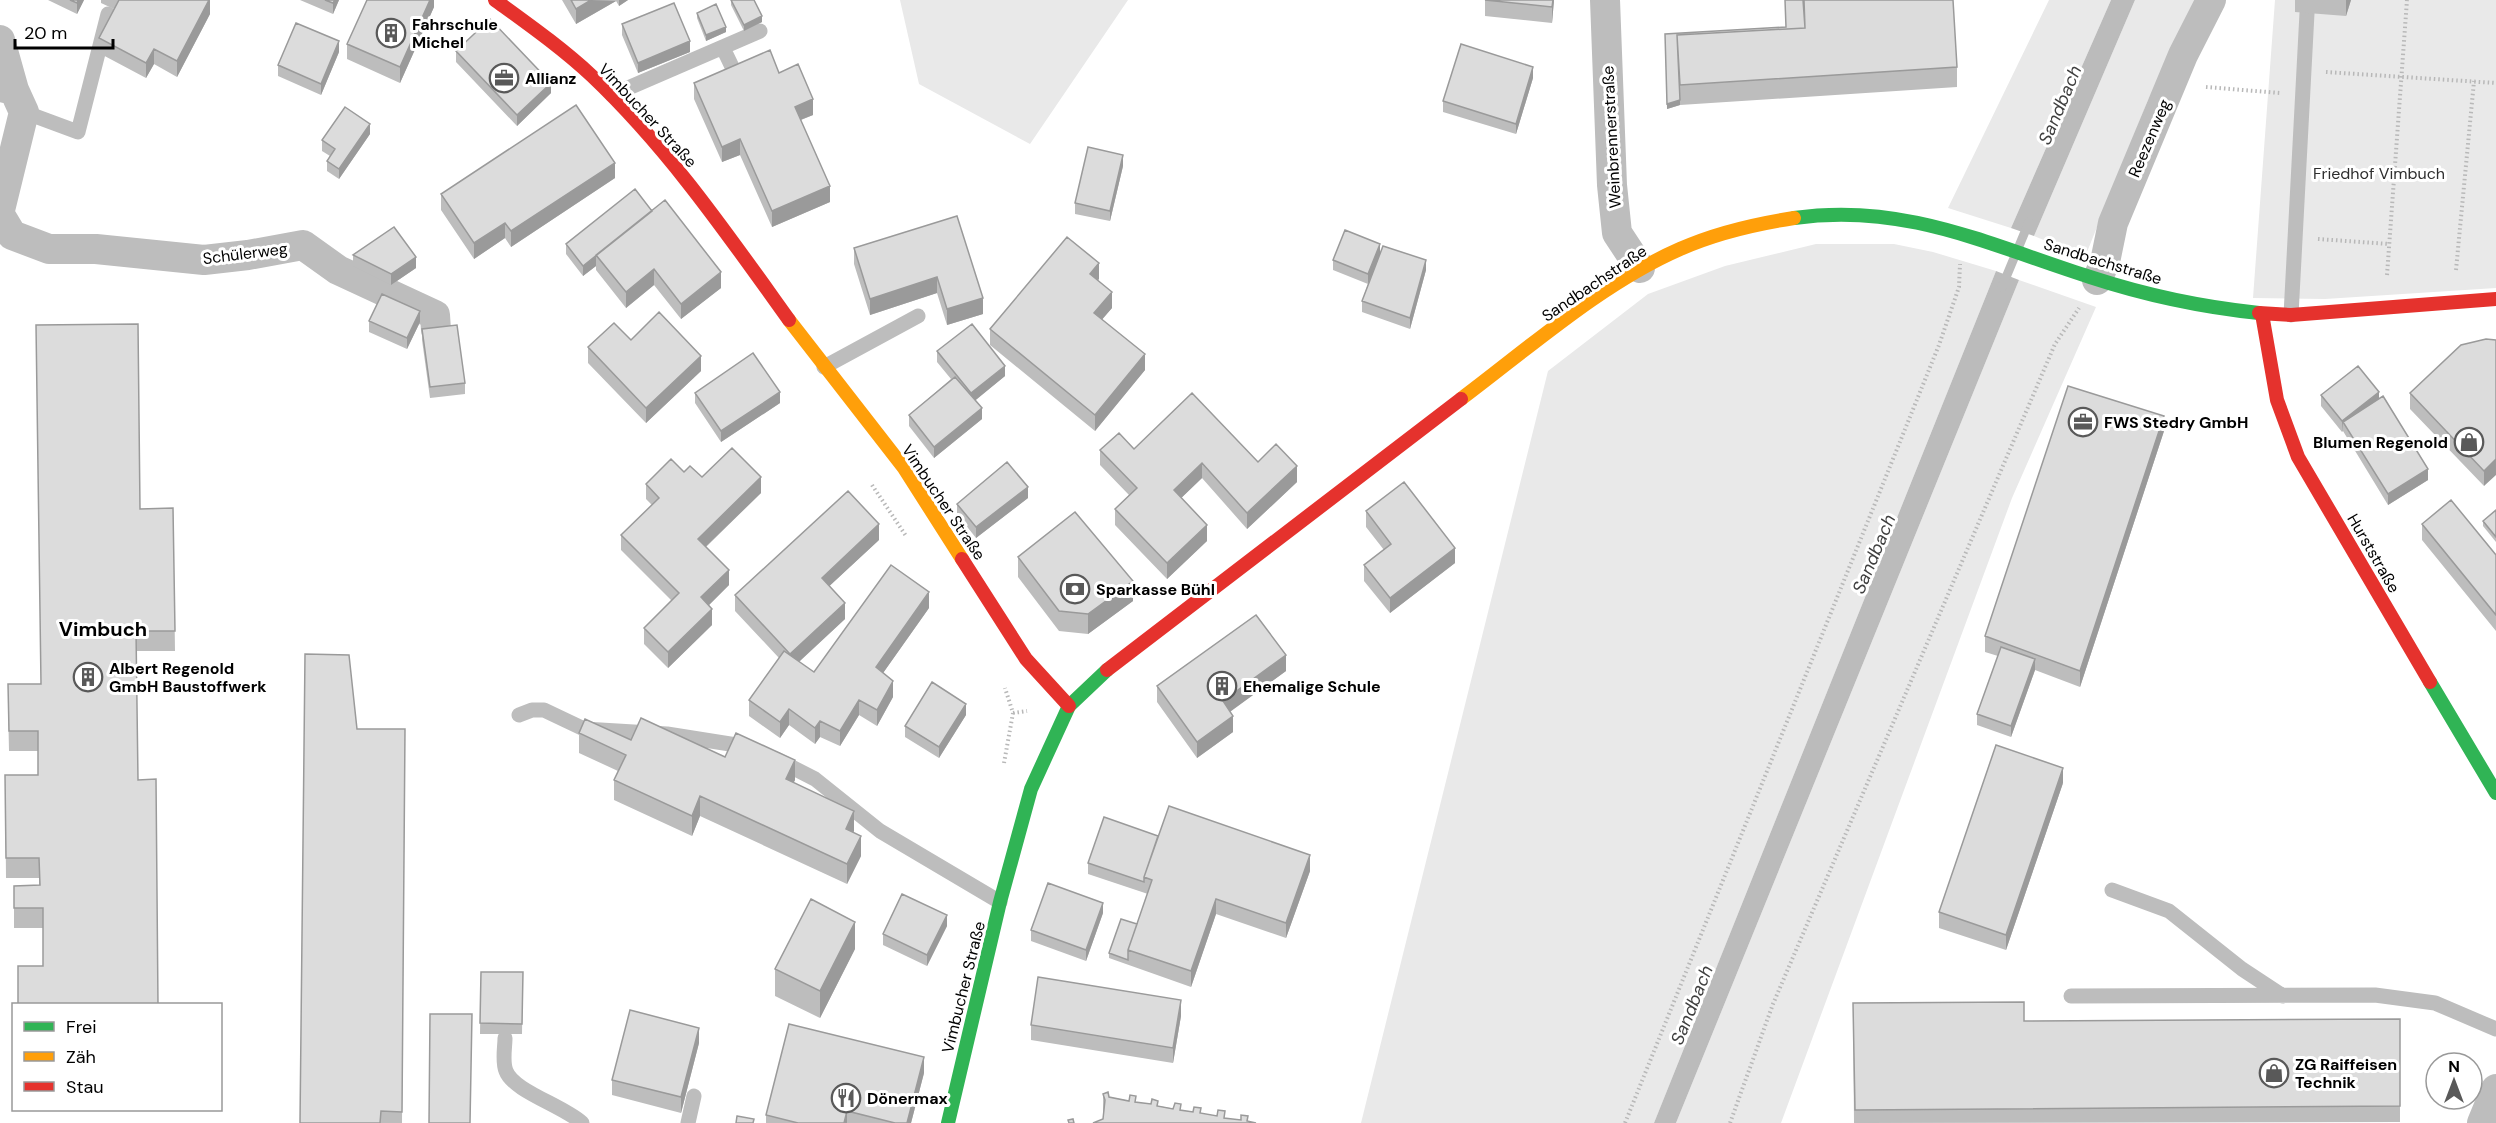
<svg xmlns="http://www.w3.org/2000/svg" width="2496" height="1123" font-family="'DM Sans',sans-serif">
  <style>
    .green { fill: #e9e9e9 }
    .water { fill: #bbb }
    .lines { fill: none; stroke-linecap: round; stroke-linejoin: round }
    .stream { stroke: #bbb; stroke-width: 9 }
    .path { stroke: #b8b8b8; stroke-width: 4; stroke-dasharray: 1.5 3; stroke-linecap: butt }
    .lane { stroke: #bdbdbd; stroke-width: 15 }
    .street { stroke: #bdbdbd; stroke-width: 30 }
    .fast { stroke: #30b455; stroke-width: 14 }
    .slow { stroke: #ff9f0a; stroke-width: 14 }
    .jam { stroke: #e5322d; stroke-width: 14 }
    .wall { fill: #bdbdbd }
    .shaded-wall { fill: #9a9a9a }
    .building { fill: #dcdcdc; stroke: #9a9a9a; stroke-width: 1.5 }
    .labels { text-anchor: middle; stroke-width: 6; stroke-linejoin: round; paint-order: stroke }
    .poi-label { font-size: 16px; font-weight: bold; fill: #000; stroke: #fff; text-anchor: start }
    .street-label { font-size: 16px; fill: #000; stroke: #fff }
    .park-label { font-size: 16px; fill: #2e2e2e; stroke: #fff }
    .water-label { font-size: 18px; font-style: italic; fill: #3f3f3f; stroke: #fff }
    .quarter-label { font-size: 20px; font-weight: bold; fill: #000; stroke: #fff }
  </style>
  <rect width="100%" height="100%" fill="#fff"/>
  <path class="green" d="M900,0h228l-98,144 -111,-60z
    M2049,0h62l-100,228 -63,-20z
    M2135,0h63l-50,100 -63,157 -51,-21z
    M2275,0h221v288l-171,11 -72,-1z
    M1816,244h78l39,8 63,19 -342,852h-293l187,-752 100,-77 77,-28z
    M2019,280l77,27 -84,191 -231,625h-105z"/>
  <path class="water" d="M2111,0h24l-101,236 -23,-8z
    M1996,271l23,9 -343,843h-22z"/>
  <g class="lines">
    <path class="stream" d="M2002,287l27,-65"/>
    <path class="path" d="M2326,72l170,11
      M2206,87l74,6
      M2318,239l71,5
      M2456,270l18,-189
      M2387,275l20,-275
      M872,485l34,51
      M1013,713l14,-2
      M1004,763l9,-50 -8,-25
      M1625,1123l314,-778 20,-58 1,-23
      M1730,1123l43,-119 282,-660 24,-36"/>
    <path class="lane" d="M723,48l12,25
      M612,95l148,-64
      M24,112l54,20 30,-118
      M2291,315l16,-302
      M824,367l94,-51
      M519,715l13,-5h12l40,19 83,5 82,13
      M776,759l39,20 65,52 120,71
      M2112,890l57,21 73,58 41,27
      M2071,996l304,-1 60,8 61,26
      M505,1038c0,9 -3,24 1,33 7,20 58,35 76,52
      M688,1123l6,-27"/>
    <path class="street" d="M1605,0l7,185 5,48 23,35
      M0,40l14,50 -14,-3
      M0,210l24,-98 -10,-22
      M0,215l12,20 37,14h47l108,11 44,-5 55,-10 35,25 97,45 1,15
      M2097,280l8,-18 8,-39 70,-168 28,-55
      M2482,1123l14,-34"/>
    <path class="fast" d="M1794,218c110,-16 195,27 296,59 55,18 111,30 169,36
      M2430,682l66,111
      M948,1123l52,-221 31,-113 38,-83 38,-36"/>
    <path class="slow" d="M789,320l115,148 58,91
      M1461,399c68,-51 141,-116 219,-150 36,-16 75,-25 114,-31"/>
    <path class="jam" d="M495,0c33,24 67,48 97,76 76,72 136,159 197,244
      M2259,313l32,2 205,-16
      M2262,314l15,86 21,57 132,225
      M962,559l64,100 43,47
      M1107,670l354,-271"/>
  </g>
  <path class="wall" d="M48,0h36l-7,14z
    M101,0h109v14l-33,63 -23,-13 -8,14 -47,-25v-15l15,-29 -13,-6z
    M300,0h39l-6,14z
    M434,0v7l-34,76 -53,-24v-15z
    M562,0h66l-9,6 -3,-5 -40,23z
    M731,0l31,22 -18,9 -13,-26z
    M1485,0h69l-2,23 -67,-7z
    M2295,0h56l-5,16 -51,-4z
    M697,13l29,19 -20,9 -9,-23z
    M622,24l68,28 -52,21 -16,-38z
    M1665,34l292,33v20l-277,18 -13,4z
    M456,51l95,42 -34,33 -61,-64z
    M339,52l-18,43 -43,-19v-11z
    M779,73l34,42 -12,5 29,82 -58,25 -32,-72 -18,7 -28,-63v-16z
    M1533,78l-17,56 -73,-22v-11z
    M370,134l-31,45 -12,-8v-10l3,-5 -8,-5v-11z
    M1123,166l-13,55 -35,-7v-11z
    M615,178l-104,69 -6,-9 -31,21 -33,-49v-16z
    M652,211l69,77 -40,31 -27,-34 -28,23 -30,-38v-4l-13,10 -17,-22v-10z
    M957,216l26,98 -36,11 -10,-32 -67,22 -16,-51v-16z
    M1380,252l46,18 -16,59 -48,-17v-11l6,-17 -35,-14v-10z
    M353,255l63,13 -25,17 -38,-19z
    M1099,279l-1,1 14,28 -10,11 43,51 -50,61 -105,-86v-16z
    M369,321l51,1 -13,27 -38,-17z
    M422,329l43,54v11l-35,4 -8,-58z
    M631,340l70,31 -55,52 -58,-60v-16z
    M2496,340l-12,146 -74,-77v-16z
    M937,351l68,25 -30,24 7,19 -48,39 -25,-32v-11l42,-36 -14,-17z
    M695,393l85,10 -59,39 -26,-39z
    M2321,395l58,4 49,81 -40,25 -45,-74 -1,1 -21,-26z
    M2164,431l-84,256 -45,-17 -24,67 -34,-12v-11l21,-58 -13,-4v-16z
    M1134,449l124,13 39,20 -50,47 -45,-51 -21,20 26,43 -40,38 -52,-54v-16l14,-14 -29,-30v-15z
    M684,472l77,21 -55,54 23,38 -20,20 3,20 -44,43 -24,-24v-16l28,-27 -51,-51v-15l31,-30 -6,-6v-15z
    M1028,498l-52,40 -19,-24v-10z
    M173,508l2,143h-39l-93,315v-38h-29v-42l25,-1v-7h-33l-1,-103h33v-24h-29l-1,-47 32,-20 100,-175z
    M2496,510v32l-13,-16v-5z
    M1366,511l89,52 -65,50 -26,-32v-16l20,-15 -18,-23z
    M2422,524l74,31v76l-74,-91z
    M879,540l-50,46 16,33 -46,43 15,10 115,-64 -46,65 10,24 -16,29 -18,-11 -19,31 -20,-9 -5,7 -26,-19 -9,13 -31,-22v-16l30,-42 -44,-47v-16z
    M1018,557l115,44 -45,33 -29,-3 -41,-54z
    M1286,671l-56,40 3,21 -36,26 -40,-56v-16z
    M966,715l-27,43 -34,-21v-11z
    M357,729h48l-3,394h-102z
    M579,733l52,7 94,17 70,23 -2,3 61,48 -1,1 8,24 -14,28 -147,-68 -8,20 -78,-36v-20l4,-9 -39,-18z
    M2063,783l-57,167 -67,-22v-16z
    M1158,836l152,35 -24,67 -70,-24 -25,73 -82,-29v-5l28,-29 11,-30 -60,-20v-11z
    M1103,913l-17,48 -55,-20v-11z
    M947,926l-20,40 -44,-21v-11z
    M855,949l-35,69 -45,-22v-27z
    M481,972h42l-1,62h-42z
    M1853,1003l171,18 376,-2v103l-546,1z
    M1181,1016l-8,47 -142,-23v-15z
    M699,1043l-18,70 -69,-18v-15z
    M924,1073l-13,50h-145v-8z
    M1103,1094l6,3 139,25 -145,-8z"/>
  <path class="shaded-wall" d="M78,0h6l-7,14v-11z
    M209,0h1v14l-33,63v-16z
    M335,0h4l-6,14v-11z
    M430,0h4v7l-34,76v-16z
    M591,0l25,1 -40,23v-15z
    M619,0h9l-9,6z
    M1553,0h1l-2,23v-16z
    M2346,0h5l-5,16z
    M762,16v6l-18,9v-6z
    M726,27v5l-20,9v-6z
    M339,41v11l-18,43v-11z
    M690,41v11l-52,21v-10z
    M154,49v15l-8,14v-15z
    M1533,67v11l-17,56v-10z
    M551,83v10l-34,33v-11z
    M813,99v16l-18,7v-15z
    M1680,100v5l-13,4v-5z
    M370,124v10l-31,45v-10z
    M740,139v16l-18,7v-15z
    M1123,155v11l-13,55v-10z
    M615,163v15l-104,69v-16z
    M830,186v16l-58,25v-16z
    M505,223v15l-31,21v-16z
    M1380,244v11l-12,29v-10z
    M596,256v10l-13,10v-10z
    M416,257v11l-25,17v-11z
    M1426,260v10l-16,59v-11z
    M1099,263v16l-9,11v-16z
    M654,269v16l-28,23v-16z
    M721,272v16l-40,31v-15z
    M937,277v16l-67,22v-16z
    M1112,292v16l-18,21v-16z
    M983,298v16l-36,11v-16z
    M420,311v11l-13,27v-11z
    M1145,354v16l-50,61v-16z
    M701,356v15l-55,52v-15z
    M1005,366v10l-34,28v-11z
    M780,392v11l-59,39v-11z
    M2379,392v10l-36,20 -1,10v-11z
    M982,408v11l-48,39v-11z
    M2164,416v15l-84,256v-16z
    M2496,459v16l-12,11v-15z
    M1202,463v15l-28,27v-15z
    M1297,466v16l-50,47v-16z
    M2428,469v11l-40,25v-11z
    M761,477v16l-63,61v-15z
    M1028,487v11l-52,40v-11z
    M879,524v16l-57,53v-15z
    M1207,525v16l-40,38v-16z
    M1455,548v15l-65,50v-15z
    M729,570v15l-28,28v-16z
    M1133,581v20l-45,33v-20z
    M929,592v16l-53,75v-16z
    M845,603v16l-55,51v-16z
    M712,609v16l-44,43v-16z
    M1286,655v16l-63,46v-16z
    M2035,659v11l-24,67v-11z
    M893,681v16l-16,29v-16z
    M859,700v15l-19,31v-15z
    M966,704v11l-27,43v-11z
    M789,709v16l-9,13v-16z
    M1233,716v16l-36,26v-16z
    M820,721v16l-5,7v-16z
    M795,760v20l-9,19v-20z
    M2063,768v15l-57,167v-15z
    M700,796v20l-8,20v-20z
    M854,811v20l-8,18v-20z
    M861,836v20l-14,28v-20z
    M1310,855v16l-24,67v-15z
    M1216,899v15l-25,73v-16z
    M1103,903v10l-17,48v-11z
    M947,915v11l-20,40v-11z
    M855,922v27l-35,69v-27z
    M1181,1000v16l-8,47v-15z
    M699,1028v15l-18,70v-16z
    M924,1057v16l-13,50h-4z
    M847,1111v12h-3z"/>
  <path class="building" d="M70,0h8l-1,3z
    M119,0h90l-32,61 -23,-12 -8,14 -47,-25z
    M325,0h10l-2,3z
    M367,0h63l-30,67 -53,-23z
    M571,0h20l-15,9z
    M731,0h23l8,16 -18,9z
    M1485,0h68l-1,7z
    M1785,0h18l2,28 -128,7 3,65 -13,4 -2,-70 121,-7z
    M1804,0h149l4,67 -277,18 -3,-50 128,-7z
    M674,3l16,38 -52,22 -16,-39z
    M716,4l10,23 -20,8 -9,-22z
    M490,19l61,64 -34,32 -61,-64z
    M296,23l43,18 -18,43 -43,-19z
    M1461,44l72,23 -17,57 -73,-23z
    M770,50l9,23 19,-9 15,35 -18,8 35,79 -58,25 -32,-72 -18,8 -28,-64z
    M576,105l39,58 -104,68 -6,-8 -31,20 -33,-49z
    M345,107l25,17 -31,45 -12,-8 8,-12 -13,-9z
    M1088,147l35,8 -13,56 -35,-8z
    M635,189l17,22 -69,55 -17,-22z
    M665,200l56,72 -40,32 -27,-35 -28,23 -30,-37z
    M957,216l26,82 -36,11 -10,-32 -67,22 -16,-51z
    M394,227l22,30 -25,17 -38,-19z
    M1345,230l35,14 -12,30 -35,-14z
    M1067,237l32,26 -9,11 22,18 -18,21 51,41 -50,61 -105,-86z
    M1383,246l43,14 -16,58 -48,-17z
    M382,294l38,17 -13,27 -38,-17z
    M659,312l42,44 -55,52 -58,-61 26,-24 17,17z
    M138,324l2,185 33,-1 2,123h-39l2,149 18,-1 2,226h-140v-39h25v-58h-29v-22l26,-1 -1,-27h-33l-1,-83h33v-44h-29l-1,-47h33l-5,-359z
    M972,324l33,42 -34,27 -34,-42z
    M457,325l8,58 -35,4 -8,-58z
    M2486,339l10,1v119l-12,12 -74,-78 51,-48z
    M753,353l27,39 -59,39 -26,-38z
    M2358,366l21,26 -37,29 -21,-26z
    M955,377l27,31 -48,39 -25,-32z
    M2068,386l96,30 -84,255 -95,-35z
    M1192,393l66,69 18,-18 21,22 -50,47 -45,-50 -28,27 33,35 -40,38 -52,-54 22,-21 -37,-38 19,-17 15,16z
    M2383,396l45,73 -40,25 -45,-72z
    M732,448l29,29 -63,62 31,31 -28,27 11,12 -44,43 -24,-24 35,-35 -58,-58 38,-37 -13,-14 25,-25 13,13 6,-6 12,11z
    M1007,462l21,25 -52,40 -19,-23z
    M1404,482l51,66 -65,50 -26,-33 27,-21 -25,-33z
    M848,491l31,33 -57,54 23,25 -55,51 -55,-59z
    M2451,500l45,55v60l-74,-91z
    M2496,510v27l-13,-16z
    M1075,512l58,69 -45,33 -29,-3 -41,-54z
    M891,565l38,27 -53,75 17,14 -16,29 -18,-10 -19,31 -20,-10 -5,7 -26,-19 -9,13 -31,-22 35,-49 30,21z
    M1256,615l30,40 -63,46 10,15 -36,26 -40,-56z
    M2001,647l34,12 -24,67 -34,-12z
    M305,654l44,1 8,74h48l-3,383 -21,-1 -1,12h-80z
    M932,682l34,22 -27,43 -34,-21z
    M641,718l84,39 11,-24 59,27 -9,19 68,32 -8,18 15,7 -14,28 -147,-68 -8,20 -78,-36 12,-25 -47,-22 6,-14 46,21z
    M1996,745l67,23 -57,167 -67,-23z
    M1169,806l141,49 -24,68 -70,-24 -25,72 -63,-21 24,-70 -8,-3z
    M1104,817l54,19 -14,41v5l-56,-19z
    M1048,883l55,20 -17,47 -55,-20z
    M902,894l45,21 -20,40 -44,-21z
    M811,899l44,23 -35,69 -45,-22z
    M1121,919l16,5 -9,26v10l-19,-7z
    M481,972h42l-1,52 -42,-1z
    M1038,977l143,23 -8,48 -142,-23z
    M2024,1002v19l376,-2v87l-545,4 -2,-107z
    M630,1010l69,18 -18,69 -69,-17z
    M430,1014h42l-2,109h-41z
    M789,1024l135,33 -17,66h-12l-48,-12 -3,12h-46l-32,-8z
    M1108,1092l1,5 20,4 1,-6 6,1 -1,6 16,2 1,-5 6,2 -1,5 16,3 2,-6 6,1 -1,6 13,2 1,-5 7,1 -1,5 17,3 1,-6 7,1 -1,7 17,2v-5l7,1 -1,5 9,2h-163l10,-4 2,-19 -2,-6z
    M737,1116l17,3 -1,4h-17z
    M1073,1119l1,4h-5l-1,-3z"/>
  <defs>
    <g id="building-ring" transform="scale(1.5)"><circle r="9.5" fill="#fff" stroke="#595959" stroke-width="1.5"/><path d="M-4-6H4V6H1V3H-1V6H-4ZM-2.5-4.3h1.7v1.8h-1.7ZM.8-4.3h1.7v1.8H.8ZM-2.5-1h1.7V.8h-1.7ZM.8-1h1.7V.8H.8Z" fill="#595959"/></g>
    <g id="office-ring" transform="scale(1.5)"><circle r="9.5" fill="#fff" stroke="#595959" stroke-width="1.5"/><path d="M-6-3h4V-5.5h4V-3h4V5H-6ZM-1-4.5V-3h2v-1.5ZM-6 0V1H6V0Z" fill="#595959"/></g>
    <g id="shop-ring" transform="scale(1.5)"><circle r="9.5" fill="#fff" stroke="#595959" stroke-width="1.5"/><path d="M-5-2.5h2.3a2.7 3.5 0 0 1 5.4 0H5L5.5 6h-11ZM-1.5-2.5h3a1.5 2.3 0 0 0-3 0Z" fill="#595959"/></g>
    <g id="bank-ring" transform="scale(1.5)"><circle r="9.5" fill="#fff" stroke="#595959" stroke-width="1.5"/><path d="M-6-4H6V4H-6ZM0-2.3a2.3 2.3 0 1 0 0 4.6a2.3 2.3 0 1 0 0-4.6Z" fill="#595959"/></g>
    <g id="restaurant-ring" transform="scale(1.5)"><circle r="9.5" fill="#fff" stroke="#595959" stroke-width="1.5"/><path d="M-5-6h1v4h1v-4h1v4h1v-4h1v5L-1.5 .5V6h-2V.5L-5-1ZM5-6V6H3V1.5H1.5Q1.5-4 5-6Z" fill="#595959"/></g>
  </defs>
  <g fill-rule="evenodd">
    <use href="#building-ring" x="391" y="33"/>
    <use href="#office-ring" x="504" y="78"/>
    <use href="#office-ring" x="2083" y="422"/>
    <use href="#shop-ring" x="2469" y="442"/>
    <use href="#bank-ring" x="1075" y="589"/>
    <use href="#building-ring" x="88" y="677"/>
    <use href="#building-ring" x="1222" y="686"/>
    <use href="#shop-ring" x="2274" y="1073"/>
    <use href="#restaurant-ring" x="846" y="1098"/>
  </g>
  <g class="labels">
    <g class="poi-label">
      <text x="412" y="30">Fahrschule<tspan x="412" dy="18">Michel</tspan></text>
      <text x="525" y="84">Allianz</text>
      <text x="2104" y="428">FWS Stedry GmbH</text>
      <text x="2448" y="448" text-anchor="end">Blumen Regenold</text>
      <text x="1096" y="595">Sparkasse Bühl</text>
      <text x="109" y="674">Albert Regenold<tspan x="109" dy="18">GmbH Baustoffwerk</tspan></text>
      <text x="1243" y="692">Ehemalige Schule</text>
      <text x="2295" y="1070">ZG Raiffeisen<tspan x="2295" dy="18">Technik</tspan></text>
      <text x="867" y="1104">Dönermax</text>
    </g>
    <g class="street-label">
      <text transform="translate(648 115) rotate(47)" y="6">Vimbucher Straße</text>
      <text transform="translate(1611 137) rotate(-93)" y="6">Weinbrennerstraße</text>
      <text transform="translate(2149 138) rotate(-67)" y="6">Reezenweg</text>
      <text transform="translate(245 253) rotate(-7)" y="6">Schülerweg</text>
      <text transform="translate(2103 261) rotate(17)" y="6">Sandbachstraße</text>
      <text transform="translate(1594 283) rotate(-34)" y="6">Sandbachstraße</text>
      <text transform="translate(944 502) rotate(56)" y="6">Vimbucher Straße</text>
      <text transform="translate(2374 553) rotate(60)" y="6">Hurststraße</text>
      <text transform="translate(963 987) rotate(-76)" y="6">Vimbucher Straße</text>
    </g>
    <g class="park-label">
      <text x="2379" y="179">Friedhof Vimbuch</text>
    </g>
    <g class="water-label">
      <text transform="translate(2060 105) rotate(-67)" y="6">Sandbach</text>
      <text transform="translate(1874 554) rotate(-67)" y="6">Sandbach</text>
      <text transform="translate(1692 1005) rotate(-68)" y="6">Sandbach</text>
    </g>
    <g class="quarter-label">
      <text x="103" y="636">Vimbuch</text>
    </g>
  </g>
  <rect x="12" y="1003" width="210" height="108" fill="#ffffff" stroke="#999999" stroke-width="1.5"/>
  <rect x="24" y="1022" width="30" height="9" fill="#30b455" stroke="#999999" stroke-width="1.5"/>
  <text x="66" y="1033" font-size="18" fill="#000000">Frei</text>
  <rect x="24" y="1052" width="30" height="9" fill="#ff9f0a" stroke="#999999" stroke-width="1.5"/>
  <text x="66" y="1063" font-size="18" fill="#000000">Zäh</text>
  <rect x="24" y="1082" width="30" height="9" fill="#e5322d" stroke="#999999" stroke-width="1.5"/>
  <text x="66" y="1093" font-size="18" fill="#000000">Stau</text>
  <g transform="translate(2454 1081)"><circle r="28" fill="#ffffff" stroke="#999999" stroke-width="1.5"/>
  <path d="M0-4.5L10 22L0 15L-10 22Z" fill="#595959"/>
  <text y="-9" font-size="16" font-weight="bold" text-anchor="middle" fill="#000000">N</text>
  </g>
  <path d="M15 39v9h98v-9" fill="none" stroke="#000000" stroke-width="3"/>
  <text x="24" y="39" font-size="18" fill="#000000" stroke="#ffffff" stroke-width="4.5" paint-order="stroke">20 m</text>
</svg>
